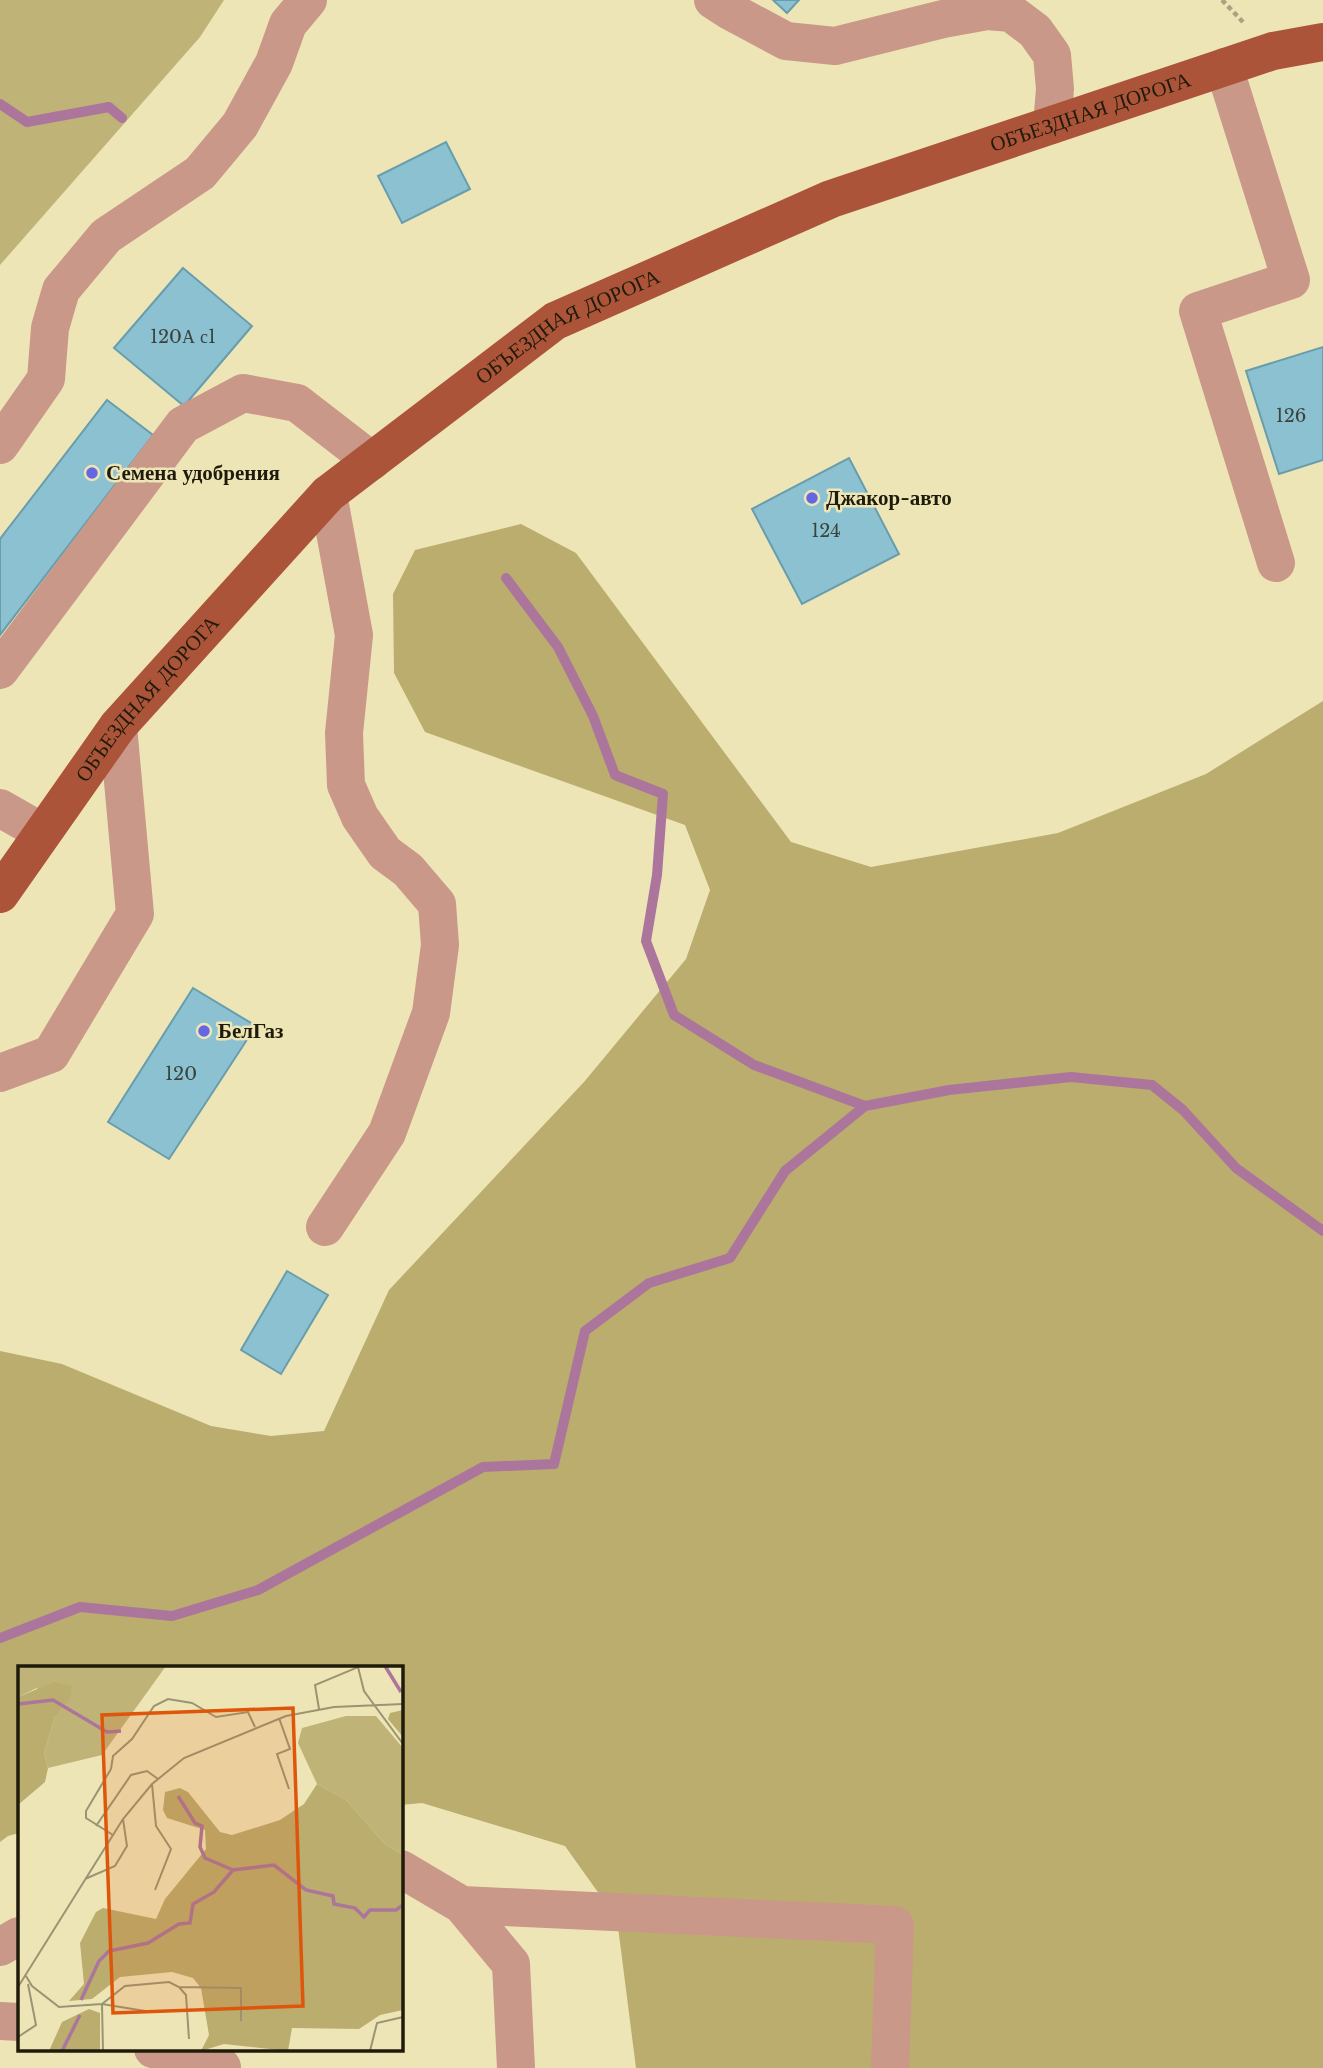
<svg xmlns="http://www.w3.org/2000/svg" width="1323" height="2068" font-family="'Libre Baskerville',serif">
  <style>
    .green { fill: #c0b377 }
    .forest { fill: #baad6e }
    .lines { fill: none; stroke-linecap: round; stroke-linejoin: round }
    .stream { stroke: #ac769c; stroke-width: 10 }
    .building { fill: #8bc1d1; stroke: #689dac; stroke-width: 2 }
    .path { stroke: #aba37f; stroke-width: 4.5; stroke-dasharray: 5 3.5; stroke-linecap: butt }
    .minor { stroke: #ca9888; stroke-width: 38 }
    .major { stroke: #ac5439; stroke-width: 38 }
    .poi-dot { fill: #6467e0; stroke: #eee5b7; stroke-width: 2.5 }
    .labels { text-anchor: middle; stroke-width: 5; stroke-linejoin: round; paint-order: stroke }
    .number-label { font-size: 18px; fill: #3a443c }
    .street-label { font-size: 21px; fill: #1f1b0a; stroke: #eee5b7 }
    .poi-label { font-size: 21px; font-weight: bold; fill: #1f1b0a; stroke: #eee5b7; text-anchor: start }
    .inset-river { fill: none; stroke: #ac769c; stroke-width: 3.5 }
    .inset-road { fill: none; stroke: #9b9472; stroke-width: 2 }
    .view { fill: #de560c; fill-opacity: 0.15; stroke: #de560c; stroke-width: 3.5 }
    .inset-edge { fill: none; stroke: #1f1b0a; stroke-width: 3.5 }
  </style>
  <rect width="100%" height="100%" fill="#eee5b7"/>
  <path class="green" d="M0,0h224l-24,37 -200,228z"/>
  <path class="forest" d="M521,524l55,29 215,289 80,25 187,-34 148,-59 117,-73v1367h-687l-19,-149 -52,-73 -143,-43 -21,2v-138h-382v166l-11,3 -8,6v-491l62,13 149,62 60,10 53,-5 65,-141 195,-208 102,-123 24,-69 -25,-65 -260,-93 -31,-59 -1,-79 22,-44z"/>
  <g class="lines">
    <path class="stream" d="M0,104l27,18 82,-15 13,11
      M506,578l52,69 35,69 22,59 48,19 -6,81 -11,66 28,74 80,50 111,41
      M0,1638l80,-31 92,9 86,-26 225,-123 71,-3 31,-133 64,-48 81,-25 55,-87 80,-65 84,-16 122,-13 81,8 31,25 53,58 87,63"/>
  </g>
  <path class="building" d="M773,0h26l-12,13z
    M446,142l24,47 -68,34 -24,-47z
    M183,268l69,58 -68,80 -70,-58z
    M1323,347v113l-44,14 -33,-103z
    M107,400l46,35 -153,200v-96z
    M849,458l50,96 -97,50 -50,-95z
    M193,988l63,38 -87,133 -61,-37z
    M287,1271l41,24 -47,79 -40,-24z"/>
  <g class="lines">
    <path class="path" d="M1222,0l21,22"/>
    <path class="minor" d="M713,0l17,11 56,30 49,5 108,-27 44,-8 24,2 24,18 17,24 3,34 -3,36
      M1224,67l67,213 -93,31 78,252
      M0,445l46,-66 4,-51 11,-38 45,-54 94,-63 40,-48 34,-62 14,-39 20,-24
      M0,670l183,-245 60,-32 54,10 75,58
      M0,808l42,24
      M0,1073l51,-19 84,-140 -17,-188
      M325,1227l62,-94 44,-120 9,-68 -3,-41 -29,-34 -23,-17 -25,-36 -14,-32 -2,-52 10,-98 -26,-141
      M401,1869l61,36 49,59 5,104
      M462,1905l433,20 -5,143
      M0,1947l19,-11
      M0,2021l19,1
      M153,2049l69,18"/>
    <path class="major" id="s1" d="M0,894l118,-168 210,-232 227,-173 276,-122 442,-148 50,-9"/>
  </g>
  <g class="poi-dot">
    <circle cx="92" cy="473" r="7"/>
    <circle cx="812" cy="498" r="7"/>
    <circle cx="204" cy="1031" r="7"/>
  </g>
  <g class="labels">
    <g class="number-label">
      <text x="183" y="343">120А с1</text>
      <text x="1291" y="422">126</text>
      <text x="826" y="537">124</text>
      <text x="181" y="1080">120</text>
    </g>
    <g class="street-label">
      <text dy="7" stroke="none"><textPath href="#s1" startOffset="1379">ОБЪЕЗДНАЯ ДОРОГА</textPath></text>
      <text dy="7" stroke="none"><textPath href="#s1" startOffset="812">ОБЪЕЗДНАЯ ДОРОГА</textPath></text>
      <text dy="7" stroke="none"><textPath href="#s1" startOffset="245">ОБЪЕЗДНАЯ ДОРОГА</textPath></text>
    </g>
    <g class="poi-label">
      <text x="106" y="480">Семена удобрения</text>
      <text x="826" y="505">Джакор-авто</text>
      <text x="218" y="1038">БелГаз</text>
    </g>
  </g>
  <g transform="translate(18 1666)">
    <rect width="385" height="385" fill="#eee5b7"/>
    <path d="M0,0h148l-64,89 -54,13 -4,-15 11,-37 -18,-28 -19,9zM328,50h30l27,32v107l-18,-11 -39,-44 -29,-16 -19,-41 4,-15z" fill="#c0b377"/>
    <path d="M36,16l18,4 -2,13 -15,17 -11,37 4,15 -3,14 -27,23v-108zM385,44v27l-15,-18 2,-6zM299,118l29,16 39,44 18,11v155l-23,5 -21,14 -67,-1 -4,23 -64,-7 -23,7 8,-16 -8,-47 -8,-10 -21,-6 -52,5 -28,22 -23,2 15,-17 -4,-41 16,-31 7,-4 53,11 9,-20 41,-50 -1,-19 -38,-12 -4,-8 2,-18 15,-4 8,4 32,40 12,3 48,-15 24,-16zM71,343l11,4v38h-51l13,-29z" fill="#baad6e"/>
    <path class="inset-river" d="M367,0l16,26M0,38l35,-4 54,32 14,-1M160,130l17,27 7,3 -2,21 5,11 28,12M63,334l18,-39 10,-10 39,-8 31,-19 11,-1 3,-19 21,-12 19,-22 41,-5 32,25 27,6 1,8 21,4 9,9 6,-7h26l7,-5M44,385l18,-36"/>
    <path class="inset-road" d="M301,43l-4,-24 43,-18 6,24 39,53M261,52l11,31 -13,5 12,35M134,118l4,42 15,23 -16,41M78,160l35,-51 16,-4 11,8M95,169l-27,-17v-7l25,-42 2,-13 19,-17 22,-33 14,-7 24,4 24,14 32,-5 7,15M67,213l30,-13 12,-20 -4,-27M8,310l6,10 27,21 43,-3 43,7M0,321l105,-168 29,-35 32,-26 102,-42 48,-9 69,-3M161,321l62,1v33M0,371l18,-12 -8,-41M85,385l-1,-47 23,-18 44,-4 10,5 7,8 3,44M352,385l7,-28 26,-6"/>
    <path class="view" d="M275,42l10,298 -190,7 -11,-298z"/>
    <rect width="385" height="385" class="inset-edge"/>
  </g>
</svg>
